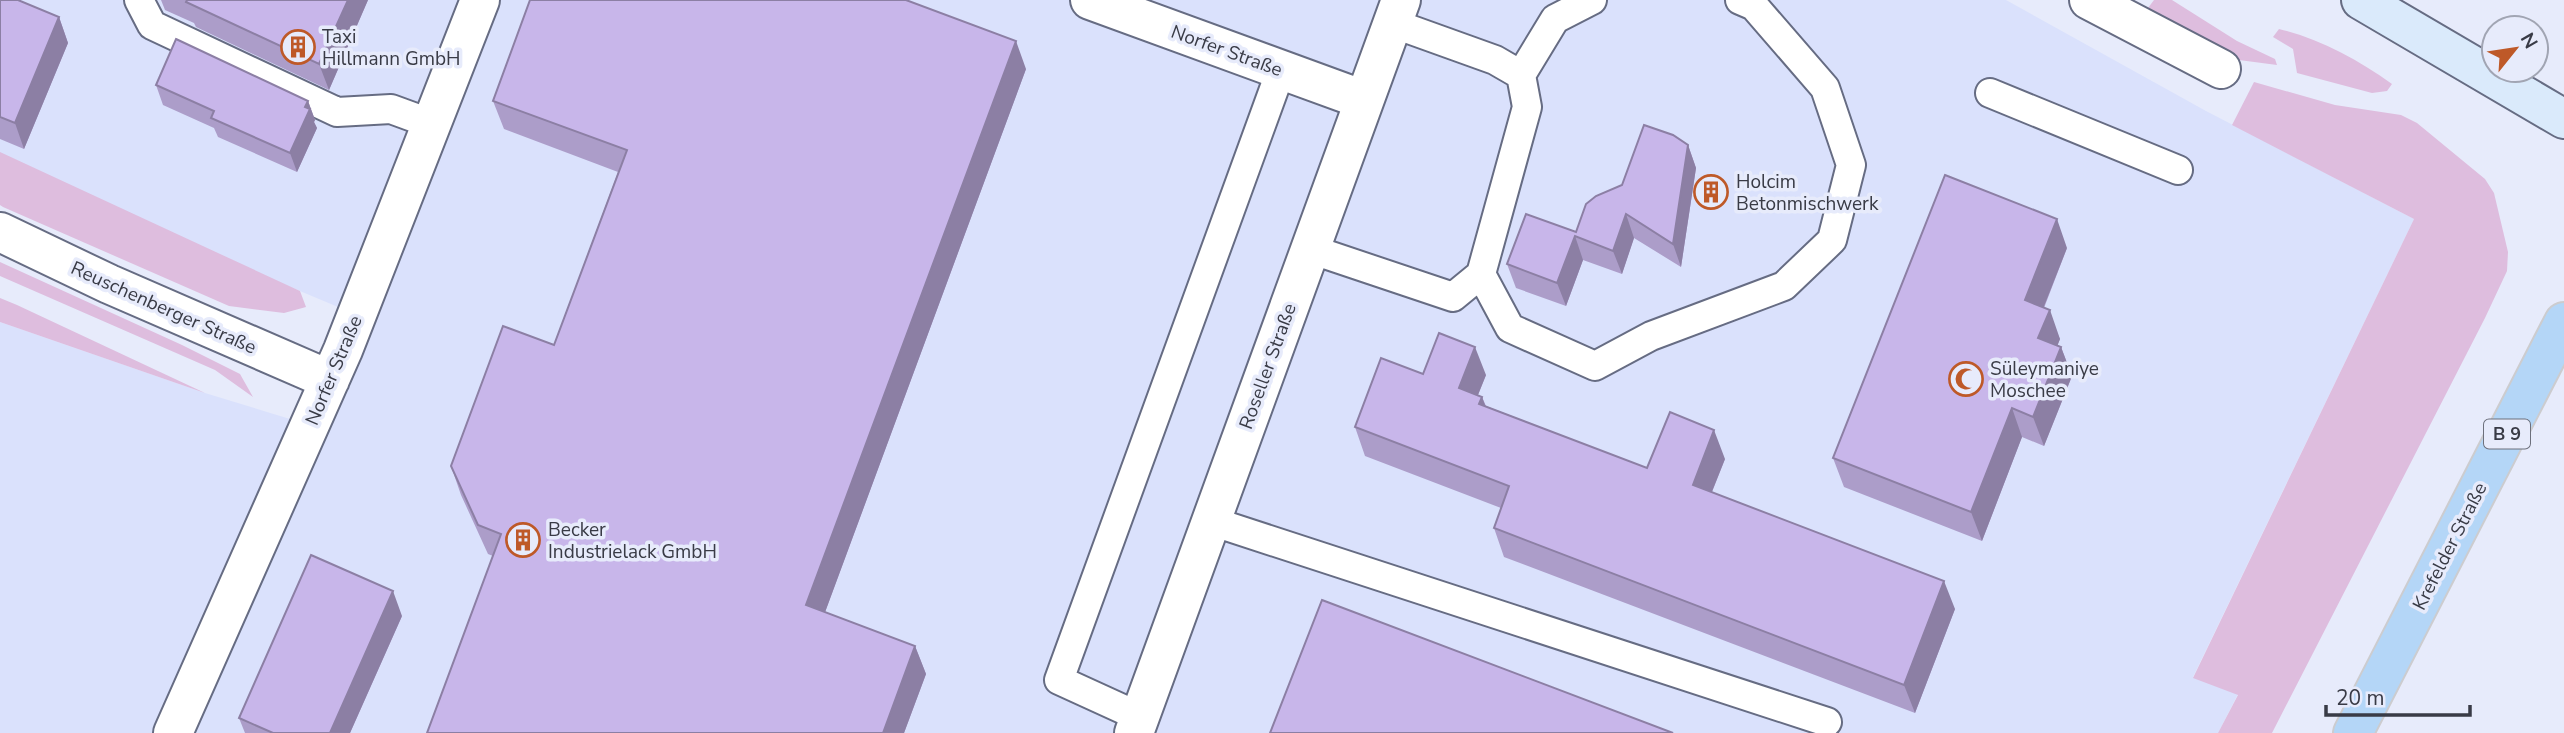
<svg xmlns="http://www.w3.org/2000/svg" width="2564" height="733" font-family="'Nunito Sans',sans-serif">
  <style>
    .built { fill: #dae1fc }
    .green { fill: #debdde }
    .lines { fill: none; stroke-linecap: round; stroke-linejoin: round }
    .lane-casing { stroke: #666c83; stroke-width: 32 }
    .street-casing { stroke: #666c83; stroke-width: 42 }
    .secondary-casing { stroke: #666c83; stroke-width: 42 }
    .primary-casing { stroke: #cccccf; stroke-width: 42 }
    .lane { stroke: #fff; stroke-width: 28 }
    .street { stroke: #fff; stroke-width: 38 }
    .secondary { stroke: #daeafb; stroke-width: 38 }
    .primary { stroke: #b4d6f7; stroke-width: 38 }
    .wall { fill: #ac9dc9 }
    .shaded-wall { fill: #8c7fa4 }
    .building { fill: #c8b6ea; stroke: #8c7fa4; stroke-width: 2 }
    .labels { text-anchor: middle; stroke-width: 7; stroke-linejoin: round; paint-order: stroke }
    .shield { fill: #e7ebfb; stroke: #6d707c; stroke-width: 2 }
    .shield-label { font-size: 18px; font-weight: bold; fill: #393b46 }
    .poi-label { font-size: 19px; fill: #393b46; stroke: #e7ebfb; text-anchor: start }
    .street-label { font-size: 19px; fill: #393b46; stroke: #e7ebfb }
  </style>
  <rect width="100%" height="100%" fill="#e7ebfb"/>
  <path class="built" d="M0,0h2006l200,111 208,108 -221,458 45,17 -20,39h-2218v-411l205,71 98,30 47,-111 -269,-113 -81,-41z"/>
  <path class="green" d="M2154,0h18l65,41 38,18 2,6 -38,-5 -91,-52z
    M2279,29c41,10 78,30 113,55l-5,7 -15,2 -75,-20 -4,-24 -20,-12z
    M2254,82l81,23 66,10 16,8 68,56 9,14 14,59 -1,19 -22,47 -213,415h-54l20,-38 -45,-17 221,-459 -182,-94z
    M0,152l300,139 6,16 -22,6 -55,-7 -226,-99 -3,-2z
    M0,262l182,83 58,29 13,23 -38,-27 -215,-94z
    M0,298l17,7 188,88 -205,-71z"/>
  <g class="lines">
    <g class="lane-casing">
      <path id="lane" d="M139,0l13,25 185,87 54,-3 41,15
        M1521,75l34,-56 37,-19
        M1990,93l188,77
        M1310,249l143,48 28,-23 46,-167 -6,-32 -26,-15 -103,-37
        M1481,274l29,54 85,38 56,-30 133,-50 48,-46 19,-75 -26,-77 -71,-82 -14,-6
        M1211,521l616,201
        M1140,717l-81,-37 222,-610"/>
    </g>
    <g class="street-casing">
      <path id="street" d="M1090,0l274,100
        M2089,0l132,69
        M0,232l109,52 221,96
        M173,733l170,-383 137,-350
        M1134,733l267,-733"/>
    </g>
    <g class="secondary-casing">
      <path id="secondary" d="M2361,0l203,119"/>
    </g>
    <g class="primary-casing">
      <path id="primary" d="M2353,733l211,-411"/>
    </g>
    <use href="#lane" class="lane"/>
    <use href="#street" class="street"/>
    <use href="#secondary" class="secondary"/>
    <use href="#primary" class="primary"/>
  </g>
  <path class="wall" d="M0,0l59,17 9,26 -44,106 -24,-10z
    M161,0h207l-39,90 -133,-63 -2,-4 -29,-13z
    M1026,69l-201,543 90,34 11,28 -22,59h-477l66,-177 -5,-2 -27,-59 -10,-29 103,-121 64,-173 -114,-43 -11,-28z
    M156,85l152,16 7,19 -1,2 3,6 -20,44 -79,-35 -4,-9 -51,-23z
    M1688,145l8,23 -15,99 -47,-29 -12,36 -39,-14 -17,46 -50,-18 -9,-24 69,-32 46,-47z
    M2067,248l-23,60 16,31 -3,7 4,1 11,29 -28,70 -22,-9 -40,104 -138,-54 -11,-29z
    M1423,374l63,1 -8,20 4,2 4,9 161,62 78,-9 -13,33 243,117 -40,104 -411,-156 -10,-29 7,-20 -136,-52 -10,-29z
    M402,616l-52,117h-105l-6,-15z"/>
  <path class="shaded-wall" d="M348,0h20l-39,90 -10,-26z
    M59,17l9,26 -44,106 -9,-26z
    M1016,41l10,28 -209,565 -11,-29z
    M308,101l7,19 -1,2 3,6 -20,44 -7,-19z
    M1688,145l8,23 -15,99 -8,-23z
    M1626,214l8,24 -12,36 -9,-23z
    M2057,219l10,29 -32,81 -10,-29z
    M1575,236l8,24 -17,46 -9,-23z
    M2050,310l10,29 -11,28 -11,-29z
    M1475,347l11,28 -17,42 -10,-29z
    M2061,347l11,29 -28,70 -11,-29z
    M1482,397l11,29 -14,-22z
    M2012,408l10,29 -40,104 -11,-29z
    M1714,430l11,29 -22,55 -10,-29z
    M1944,581l11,28 -40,104 -11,-28z
    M393,591l9,25 -52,117h-20z
    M915,646l11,28 -22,59h-21z"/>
  <path class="building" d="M0,0h18l41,17 -44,106 -15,-6z
    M187,0h161l-29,64 -133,-62z
    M530,0h376l110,41 -210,564 109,41 -32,87h-456l74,-199 -23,-9 -27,-59 52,-140 51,19 73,-195 -134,-49z
    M176,39l132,62 -3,6 5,2 -20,44 -79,-35 3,-7 -58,-26z
    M1644,125l29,10 15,10 -15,99 -47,-30 -13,37 -38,-15 -18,47 -50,-19 19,-50 50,18 10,-28 10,-8 26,-11z
    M1945,175l112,44 -32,81 25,10 -12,28 23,9 -28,70 -21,-9 -41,104 -138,-54z
    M1439,333l36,14 -16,41 23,9 -3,7 168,64 23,-56 44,18 -21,55 251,96 -40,104 -410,-157 15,-42 -154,-59 26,-69 42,16z
    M311,555l82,36 -63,142h-57l-34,-15z
    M1322,600l351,133h-403z"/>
  <defs>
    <g id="building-ring" transform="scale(1.75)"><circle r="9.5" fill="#e7ebfb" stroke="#be5928" stroke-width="1.5"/><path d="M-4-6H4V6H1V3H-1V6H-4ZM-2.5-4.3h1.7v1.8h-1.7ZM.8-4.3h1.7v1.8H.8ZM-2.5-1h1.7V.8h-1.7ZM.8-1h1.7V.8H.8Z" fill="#be5928"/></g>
    <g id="mosque-ring" transform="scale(1.75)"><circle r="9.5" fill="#e7ebfb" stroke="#be5928" stroke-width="1.5"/><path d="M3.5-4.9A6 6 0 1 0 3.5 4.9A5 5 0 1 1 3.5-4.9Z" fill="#be5928"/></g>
  </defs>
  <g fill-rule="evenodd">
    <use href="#building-ring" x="298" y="47"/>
    <use href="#building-ring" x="1711" y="192"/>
    <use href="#mosque-ring" x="1966" y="379"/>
    <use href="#building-ring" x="523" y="540"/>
  </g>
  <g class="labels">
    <rect class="shield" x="2484" y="419.5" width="46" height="29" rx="5"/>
    <g class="shield-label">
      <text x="2507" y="440">B 9</text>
    </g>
    <g class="poi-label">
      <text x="322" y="43">Taxi<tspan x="322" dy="22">Hillmann GmbH</tspan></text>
      <text x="1736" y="188">Holcim<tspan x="1736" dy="22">Betonmischwerk</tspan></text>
      <text x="1990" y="375">Süleymaniye<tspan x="1990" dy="22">Moschee</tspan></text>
      <text x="548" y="536">Becker<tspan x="548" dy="22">Industrielack GmbH</tspan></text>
    </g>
    <g class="street-label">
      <text transform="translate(1227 50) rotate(20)" y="7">Norfer Straße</text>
      <text transform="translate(164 307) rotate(24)" y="7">Reuschenberger Straße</text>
      <text transform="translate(1267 366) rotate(-70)" y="7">Roseller Straße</text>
      <text transform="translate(333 370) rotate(-67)" y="7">Norfer Straße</text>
      <text transform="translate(2449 546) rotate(-63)" y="7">Krefelder Straße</text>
    </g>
  </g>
  <g transform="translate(2515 49) rotate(60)"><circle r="33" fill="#e7ebfb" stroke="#a1a5b3" stroke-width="2"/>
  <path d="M0-5L12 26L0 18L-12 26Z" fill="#be5928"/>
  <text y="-10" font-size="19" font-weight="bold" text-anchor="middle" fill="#393b46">N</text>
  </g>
  <path d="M2326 705v10h144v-10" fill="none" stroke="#393b46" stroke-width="3.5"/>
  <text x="2336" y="705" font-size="21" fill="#393b46" stroke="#e7ebfb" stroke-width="5" paint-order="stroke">20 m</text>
</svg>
